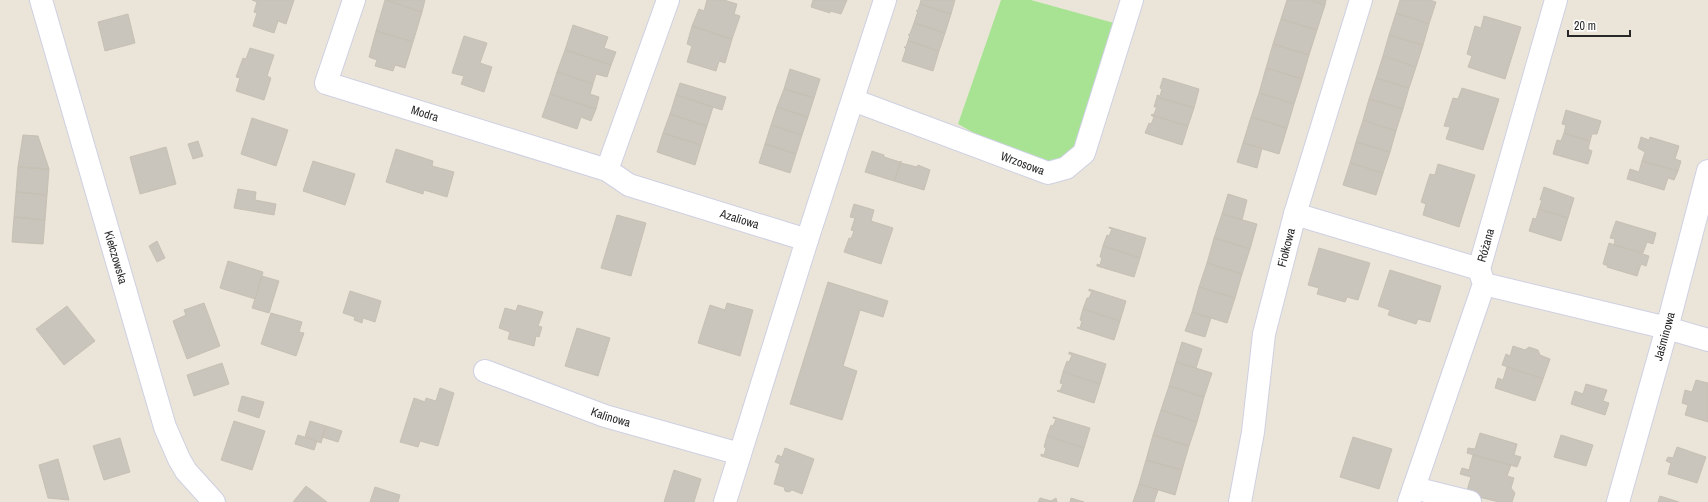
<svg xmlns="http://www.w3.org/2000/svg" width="1708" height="502" font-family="'Archivo Narrow',sans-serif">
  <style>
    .green { fill: #a8e394 }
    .building { fill: #c9c4bc; stroke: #c6c1b3 }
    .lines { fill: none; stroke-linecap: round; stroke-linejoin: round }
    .minor-casing { stroke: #ced0e2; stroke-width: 24 }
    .minor { stroke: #fff; stroke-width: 22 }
    .labels { text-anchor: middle; stroke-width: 3; stroke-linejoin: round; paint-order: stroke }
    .street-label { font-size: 12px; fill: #282828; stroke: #fff }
  </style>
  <rect width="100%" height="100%" fill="#ebe5d9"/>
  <path class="green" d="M1001,0h30l83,23 -33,110 -12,22 -20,11 -38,-12 -53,-30z"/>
  <path class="building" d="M294,0l-8,24 -8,-3 -4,12 -21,-7 4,-13 -3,-1 3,-10 -5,-2z
    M385,0l37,12 -9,30 -37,-11z
    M386,0h39l-3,12z
    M707,0h17l13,4 -3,10 6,2 -8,23 -40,-13 7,-17 5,2z
    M813,0h34l-6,14 -11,-3v2l-19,-6z
    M921,0h34l-4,14 -31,-10z
    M1287,0h22l16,5 -8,25 -36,-11z
    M1310,0h16l-1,5z
    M1400,0h30l6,2 -7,22 -33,-11z
    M920,4l31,10 -6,19 -31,-10 4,-12h-2l2,-1z
    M1396,13l33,11 -6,21 -34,-10z
    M128,14l7,29 -30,8 -7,-29z
    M1484,16l37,11 -16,52 -37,-12 4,-11 -5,-2 8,-28 6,2z
    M1281,19l36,11 -8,25 -36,-11z
    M914,23l31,10 -6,18 -31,-10 2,-6h-2l2,-1z
    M573,25l35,12 -4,11 12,4 -5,13 -46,-15z
    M692,26l40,13 -7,24 -6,-2 -3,10 -29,-9 5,-16 -5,-2z
    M376,31l37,11 -8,26 -10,-3 -2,6 -18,-5 2,-6 -8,-3z
    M1389,35l34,10 -7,22 -33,-11z
    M464,36l23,7 -7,20 12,4 -8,25 -23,-8 3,-8 -12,-3z
    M908,41l31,10 -6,20 -31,-10 4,-12 -2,-2h2z
    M1273,44l36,11 -7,24 -36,-11z
    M250,48l24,7 -7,21 4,2 -7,22 -28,-9 4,-13 -4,-1 7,-19 3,1z
    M565,50l46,15 -4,12 -11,-3 -3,10 -36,-12z
    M1383,56l33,11 -7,21 -33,-10z
    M1266,68l36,11 -8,25 -35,-11z
    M790,69l30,10 -6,19 -30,-9z
    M557,72l36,12 -3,10 9,3 -3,12 -46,-15z
    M1163,78l36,11 -5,19 -37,-11v-2l3,1 2,-7 -2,-1z
    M1376,78l33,10 -6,21 -34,-10z
    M680,83l46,14 -4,13 -46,-15z
    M1462,88l37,11 -16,51 -37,-11 4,-12 -6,-1 9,-28 5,1z
    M784,89l30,9 -6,19 -31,-10z
    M1259,93l35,11 -7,24 -36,-11z
    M550,94l46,15 -5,12 -10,-4 -4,12 -35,-12z
    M676,95l37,12 -6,19 -37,-12z
    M1157,97l37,11 -6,18 -37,-11 3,-1 3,-7h-3z
    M1369,99l34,10 -7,22 -33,-11z
    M777,107l31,10 -6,18 -31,-10z
    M1566,110l35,11 -4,13h-5l-2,7 -26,-8 2,-8 -4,-1z
    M670,114l37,12 -6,19 -38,-12z
    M1151,115l37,11 -6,19 -37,-12 4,-10 2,1 3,-7z
    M1251,117l36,11 -8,26 -36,-11z
    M252,118l36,12 -12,36 -35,-12z
    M1363,120l33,11 -6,21 -34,-10z
    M771,125l31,10 -6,19 -31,-10z
    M663,133l38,12 -6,20 -38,-13z
    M1564,133l26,8 -2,8 4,2 -4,13 -35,-10 4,-14 4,1z
    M23,135l15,1 11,33 -31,-2z
    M1641,137l8,3 1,-3 29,9 -4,13 6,2 -3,10 -36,-10 3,-9 -7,-4z
    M198,141l5,15 -10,3 -5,-15z
    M1356,142l34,10 -7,21 -33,-10z
    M1243,143l19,5 -5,20 -20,-6z
    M765,144l31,10 -6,19 -31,-10z
    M166,147l10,37 -36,10 -10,-37z
    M396,149l37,12 -1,5 22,6 -7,25 -23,-7 -1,4 -37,-12z
    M872,151l12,4v2l16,5 1,-1 -7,20 -29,-9z
    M313,161l42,13 -10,31 -42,-14z
    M901,161v2l16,4 1,-2 12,5 -6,20 -30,-9z
    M1642,161l36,10 -4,9 -6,-2 -4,12 -37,-11 3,-10 9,3z
    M1350,163l33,10 -7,22 -33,-10z
    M1438,164l37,11 -16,52 -36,-12 3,-11 -5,-2 9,-28 5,1z
    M18,167l31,2 -2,26 -31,-3z
    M1544,187l30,11 -6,20 -29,-9 3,-9h-2z
    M238,189l18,3 -1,8 21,4 -2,11 -40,-7z
    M16,192l31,3 -2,25 -31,-3z
    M1228,194l19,6 -5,20 -20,-6z
    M854,204l20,6 -3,11 22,7 -12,36 -37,-12 5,-14 2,1 3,-8 -3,-1 4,-12 -5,-1z
    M1539,209l29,9 -7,23 -32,-10 4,-13 3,1z
    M1222,214l35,10 -7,25 -36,-11z
    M617,215l29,8 -15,53 -30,-8z
    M14,217l31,3 -2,24 -31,-2z
    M1616,221l40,12 -3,11 -6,-2 -4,11 -29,-8 1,-6 -5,-1z
    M1109,227l37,11 -6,20 -37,-12 4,-11 2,1 3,-7 -3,-1z
    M1214,238l36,11 -8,25 -35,-11z
    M157,241l8,17 -8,4 -8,-16z
    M1609,243l40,13 -3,10 -5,-2 -4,12 -30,-9 1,-1 -5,-2z
    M1103,246l37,12 -6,19 -37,-11v-2l3,1 2,-7 -2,-1z
    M1319,248l51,15 -12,37 -11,-3 -2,5 -28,-8 2,-6 -11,-3z
    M228,261l35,11 -8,27 -35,-11z
    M1207,263l35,11 -7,24 -36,-11z
    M1390,270l51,16 -11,36 -12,-3 -2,5 -28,-9 2,-5 -12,-4z
    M262,276l17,5 -10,32 -17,-5z
    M828,282l60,19 -5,16 -23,-7 -17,56 14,5 -15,49 -52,-16z
    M1199,287l36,11 -8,25 -35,-11z
    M1089,289l37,12 -6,20 -37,-12 4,-11h2l3,-7h-3z
    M350,291l31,10 -6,21 -12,-4 -1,5 -8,-3 1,-3 -12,-4z
    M204,303l16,43 -33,13 -14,-38 13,-6 -2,-5z
    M727,303l26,7 -13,46 -42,-13 12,-38 15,5z
    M518,305l25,7 -5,14 4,1 -3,10 -3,-1 -2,10 -26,-7 2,-7 -11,-4 6,-20 11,3z
    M67,306l28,35 -31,24 -28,-36z
    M1083,309l37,12 -6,19 -37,-12 1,-1 2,1 2,-7 -2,-1z
    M1192,312l19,6 -6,19 -20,-6z
    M271,313l31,9 -3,10 5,1 -8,23 -35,-12z
    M577,328l33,10 -12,38 -33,-10z
    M1182,342l20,7 -6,19 -20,-6z
    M1513,346l12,4 4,-3 9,3 2,5 10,4 -7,20 -41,-14 4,-11 4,2z
    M1069,352l37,12 -6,20 -37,-12 4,-11 2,1 3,-7 -3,-1z
    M1176,362l36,11 -8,24 -35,-11z
    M222,363l7,21 -35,12 -7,-21z
    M1507,367l36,12 -8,22 -40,-13 3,-10 5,2z
    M1063,372l37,12 -6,19 -37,-12 1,-1 2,1 3,-7 -3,-1z
    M1696,380l12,3v39l-23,-7 3,-10 -6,-2 3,-13 7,2z
    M1586,384l21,6 -4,11 6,2 -4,12 -34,-11 4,-13 8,3z
    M1169,386l35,11 -7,25 -36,-12z
    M440,388l14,5 -16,53 -18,-5 -2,6 -18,-5 14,-44 11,4 1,-4 10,3z
    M242,396l22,6 -5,16 -21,-7z
    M1161,410l36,12 -8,24 -36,-11z
    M1053,417l37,11 -6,20 -37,-12 4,-11 2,1 3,-7 -3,-1z
    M234,421l31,10 -13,39 -31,-10z
    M310,421l16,5 -5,17 -16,-6z
    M326,426l16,5 -4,11 -16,-5z
    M1480,433l37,11 -3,11 7,2 -4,10 -50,-14 1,-5 7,1z
    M298,435l19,6 -3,9 -19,-6z
    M1153,435l36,11 -7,24 -36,-10z
    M1561,435l32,10 -7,21 -32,-9z
    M1047,436l37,12 -6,19 -37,-11v-2l3,1 2,-7 -2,-1z
    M1353,437l39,12 -13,40 -39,-12z
    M120,438l10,34 -26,8 -11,-34z
    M1677,447l29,10 -9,26 -29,-9 3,-11 -5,-2 2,-4 5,1z
    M785,448l29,11 -12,35 -10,-4 -3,2 -4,-1 -1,-4 -10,-3 6,-20 -5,-2 3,-7 4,2z
    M1473,455l38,10 -4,11 7,2 -3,10 4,5 -3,9h-13l-33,-8 5,-17 -11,-3 2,-6 7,2z
    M58,459l11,41 -21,-2 -9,-33z
    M1146,460l36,10 -7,25 -36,-11z
    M674,470l27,9 -7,23h-30z
    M1139,484l19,6 -4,12h-21z
    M306,486l21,16h-34z
    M375,487l25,8 -2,7h-28z
    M1660,496l19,6h-21z
    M1040,498l11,3 5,-3 1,4h-19z
    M1071,498l13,4h-14z"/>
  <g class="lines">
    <g class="minor-casing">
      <g id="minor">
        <path id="s1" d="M41,0l124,427 14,32 7,12 28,31"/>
        <path id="s2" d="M354,0l-28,83 281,87"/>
        <path id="s3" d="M668,0l-61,170 22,15 178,55"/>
        <path id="s4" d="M853,100l195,73 18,-5 18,-15 48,-153"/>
        <path d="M1295,214l184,55"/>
        <path d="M1484,284l183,44 41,12"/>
        <path id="s5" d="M485,371l120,45 135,38"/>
        <path d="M1414,488l56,14"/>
        <path d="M725,502l82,-262 78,-240"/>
        <path id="s6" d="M1240,502l13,-70 11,-98 31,-120 66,-214"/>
        <path id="s7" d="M1409,502l75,-218 -5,-15 77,-269"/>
        <path id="s8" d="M1618,502l49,-174 41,-157"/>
      </g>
    </g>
    <use href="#minor" class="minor"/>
  </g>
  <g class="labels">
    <g class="street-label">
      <text dy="4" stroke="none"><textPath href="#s2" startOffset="191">Modra</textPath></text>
      <text dy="4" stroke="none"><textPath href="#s4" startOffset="181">Wrzosowa</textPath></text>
      <text dy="4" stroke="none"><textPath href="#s3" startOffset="323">Azaliowa</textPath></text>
      <text dy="4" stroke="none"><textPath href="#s7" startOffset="271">Różana</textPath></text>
      <text dy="4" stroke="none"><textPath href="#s6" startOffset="259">Fiołkowa</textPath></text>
      <text dy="4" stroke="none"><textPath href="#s1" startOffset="268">Kiełczowska</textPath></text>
      <text dy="4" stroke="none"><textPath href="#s8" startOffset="172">Jaśminowa</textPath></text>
      <text dy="4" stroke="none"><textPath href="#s5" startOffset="134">Kalinowa</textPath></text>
    </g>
  </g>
  <path d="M1568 30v6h62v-6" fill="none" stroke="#282828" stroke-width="2"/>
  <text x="1574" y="30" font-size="12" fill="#282828" stroke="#ffffff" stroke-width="3" paint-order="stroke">20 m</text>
</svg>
